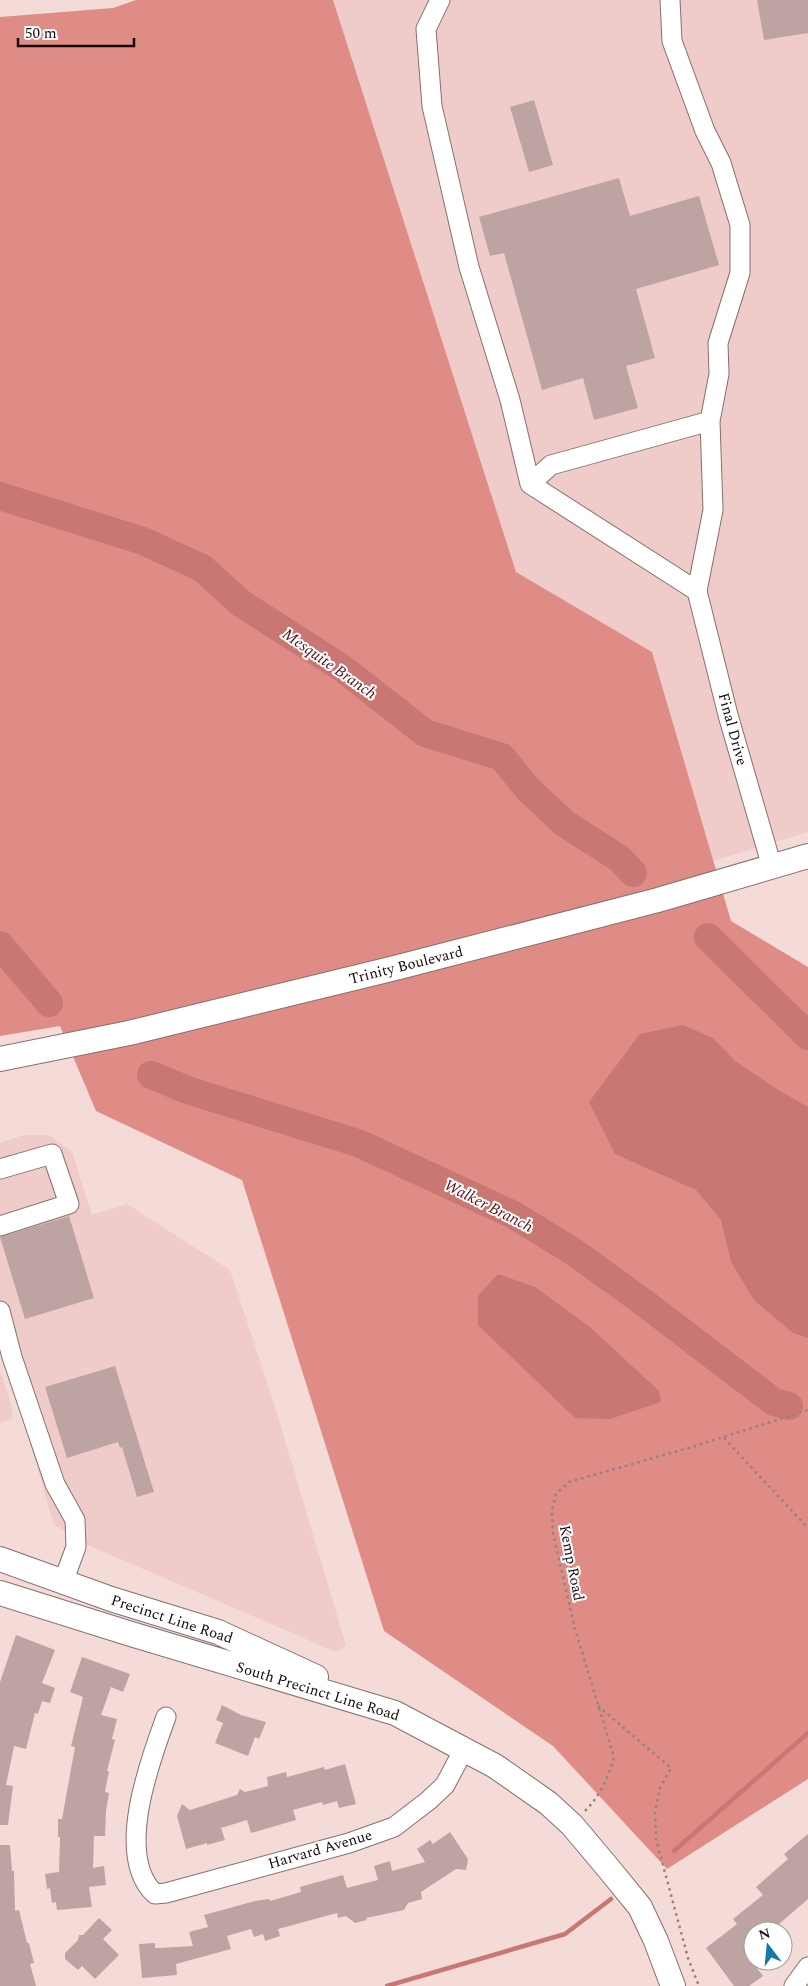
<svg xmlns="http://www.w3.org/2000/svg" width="808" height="1986" font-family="Spectral,serif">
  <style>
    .built { fill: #efccc9 }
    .forest { fill: #df8b86 }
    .water { fill: #c87772 }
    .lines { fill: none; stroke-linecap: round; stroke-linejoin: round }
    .stream { stroke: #c87772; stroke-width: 4.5 }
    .river { stroke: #c87772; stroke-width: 28 }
    .building { fill: #bda4a2 }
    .minor-casing { stroke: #866f6d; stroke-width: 21 }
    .major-casing { stroke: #866f6d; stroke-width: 26 }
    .path { stroke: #948280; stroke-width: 2.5; stroke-dasharray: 2.5 4; stroke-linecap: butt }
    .minor { stroke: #fff; stroke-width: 19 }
    .major { stroke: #fff; stroke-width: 24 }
    .labels { text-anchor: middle; stroke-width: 4; stroke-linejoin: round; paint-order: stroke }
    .street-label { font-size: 15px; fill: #140b0b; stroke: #fff }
    .water-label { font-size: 16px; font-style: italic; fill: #580d11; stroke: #fff }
  </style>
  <rect width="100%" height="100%" fill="#f5dbd8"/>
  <path class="built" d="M333,0h475v832l-95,29 -61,-209 -136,-80z
    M24,1135h25l23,17 20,63 35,-11 103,66 43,130 73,245 -10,7 -242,-104 -40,-23 -54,-186v-196z
    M0,1370l11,34 2,15 -13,4z"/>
  <path class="forest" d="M136,0h197l183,572 136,80 79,269 77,46v812l-141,90 -114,-123 -169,-115 -142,-451 -146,-69 -36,-85 -60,10v-1019l113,-9z"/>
  <path class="water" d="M683,1025l30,13 21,22 41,28 33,19v231l-15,-5 -39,-33 -23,-38 -10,-42 -25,-30 -81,-36 -26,-52 51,-68z
    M498,1274l37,13 55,40 69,64 2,11 -51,17 -35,-1 -97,-93v-29z"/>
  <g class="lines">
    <path class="stream" d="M674,1851l134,-118
      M387,1986l178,-52 46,-35"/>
    <path class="river" d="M0,496l143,45 59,27 40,36 100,64 83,65 77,24 25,31 37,35 56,36 13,14
      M708,937l100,99
      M0,945l49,58
      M151,1075l39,16 168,52 154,71 62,38 69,50 131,100 15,4"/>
  </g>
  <path class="building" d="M757,0h51v33l-44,7z
    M534,100l19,65 -24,7 -19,-65z
    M619,178l11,38 69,-20 20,69 -83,24 19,69 -29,8 12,42 -44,12 -11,-42 -41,12 -38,-137 -14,3 -11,-39z
    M69,1216l25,82 -69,21 -25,-82z
    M115,1366l39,126 -17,5 -15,-50 -2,1 -2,-6 -51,16 -22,-71z
    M16,1635l39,15 -13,33 13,5 -5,15 -8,-2 -4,13 -3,-1 -9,36 -12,-3 -8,39 7,1 -5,39h-8v-143z
    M82,1657l48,17 -7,18 -12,-5 -10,28 16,4 -5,20 3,1 -8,31h2l-4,21 4,1 -3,18 -1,25h-11l-1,32 11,-2 2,19 -17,2 3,20 -35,3 -1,-8 -4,1 -2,-15 -3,1 -2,-15 14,-2 1,-35h-2v-18h4l13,-72 -4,-1 12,-49 -13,-5z
    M222,1705l19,10 25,7 -7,17 -4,-2 -7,19 -33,-13 8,-20 -7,-3z
    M345,1764l11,40 -17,4 -2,-7 -14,4 -1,-3 -29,8 3,10 -45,13 -4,-13 -26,8 4,12 -18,5v-2l-21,6 -9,-33 5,-12 8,6 47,-15 3,-6 5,3 23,-6 -1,-9 19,-5 1,5 37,-10 1,3z
    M450,1832l18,27 -2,11 -10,-1 -35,23 1,7 -14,4 -4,7 -38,8 1,2 -12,3 -9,-7 -8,2 -1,-5 -59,16 2,7 -15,5 -2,-7 -9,3 -3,-8 -24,7 4,13 -55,15 1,11 -35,3 -3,-34 16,-1v5h4l34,-2 -4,-14 19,-5 -4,-12 51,-14 14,-2 1,2 31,-9 -1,-5 43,-12 4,13 31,-8 -4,-14 16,-5 2,10 33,-9 -8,-13 13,-9 3,4z
    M808,1834v65l-37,32h-18v32l10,13 -14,10h-15l-28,-38 31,-24 -4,-5 30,-24 -7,-8 32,-28 -4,-5z
    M0,1845h10l2,26h2l1,40 4,-1 8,33h2l5,20 -4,1 6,22h-36z
    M99,1918l13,12 -9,9 16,16 -24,24 -13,-13 -4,4 -13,-11v-6l13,-13 1,-5h4z"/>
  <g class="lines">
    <g class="minor-casing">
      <path id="minor" d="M440,0l-14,29 6,77 37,161 41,133 20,84
        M670,0l2,41 33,90 16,32 19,62v48l-22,70 1,31 -9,47
        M697,591l-167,-107 21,-19 159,-44 3,89 -16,81 31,124 44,152
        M0,1169l52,-15 17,50 -69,22
        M0,1311l12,46 43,127 20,36 1,27 -13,35
        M166,1717c-16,44 -52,139 -11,177l11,-1 183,-50 45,-16 34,-26 17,-16 18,-34
        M794,1986l14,-19"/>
    </g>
    <g class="major-casing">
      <path id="major" d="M0,1059l129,-26 266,-65 263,-68 150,-44
        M0,1559l111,40 107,33 98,45
        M0,1593l131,41 264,79 100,53 53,37 24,22 37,44 31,38 16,34 17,45"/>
    </g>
    <path class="path" d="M724,1438l84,90
      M598,1706l73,62 -11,20 -5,24 1,27 32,119 11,28
      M585,1811c15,-15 24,-35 29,-54l-39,-128 -22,-96 -1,-23 4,-16 13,-12 123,-35 116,-37"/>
    <use href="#minor" class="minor"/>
    <use href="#major" class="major"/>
  </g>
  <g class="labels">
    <g class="street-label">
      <text transform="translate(733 729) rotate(75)" y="5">Final Drive</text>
      <text transform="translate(406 965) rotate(-14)" y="5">Trinity Boulevard</text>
      <text transform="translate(572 1563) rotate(79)" y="5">Kemp Road</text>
      <text transform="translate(172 1619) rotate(18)" y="5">Precinct Line Road</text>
      <text transform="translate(318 1691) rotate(17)" y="5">South Precinct Line Road</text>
      <text transform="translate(320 1849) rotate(-16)" y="5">Harvard Avenue</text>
    </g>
    <g class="water-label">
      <text transform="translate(330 663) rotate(35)" y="6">Mesquite Branch</text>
      <text transform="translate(489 1205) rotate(27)" y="6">Walker Branch</text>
    </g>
  </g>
  <g transform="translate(768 1946) rotate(344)"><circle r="24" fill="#ffffff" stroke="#a19d9d"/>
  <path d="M0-4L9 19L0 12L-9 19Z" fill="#1579a5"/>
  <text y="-8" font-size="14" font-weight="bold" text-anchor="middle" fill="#140b0b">N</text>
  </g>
  <path d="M18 38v8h116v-8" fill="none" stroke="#140b0b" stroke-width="2.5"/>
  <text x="25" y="38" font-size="15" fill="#140b0b" stroke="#ffffff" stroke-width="4" paint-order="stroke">50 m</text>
</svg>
